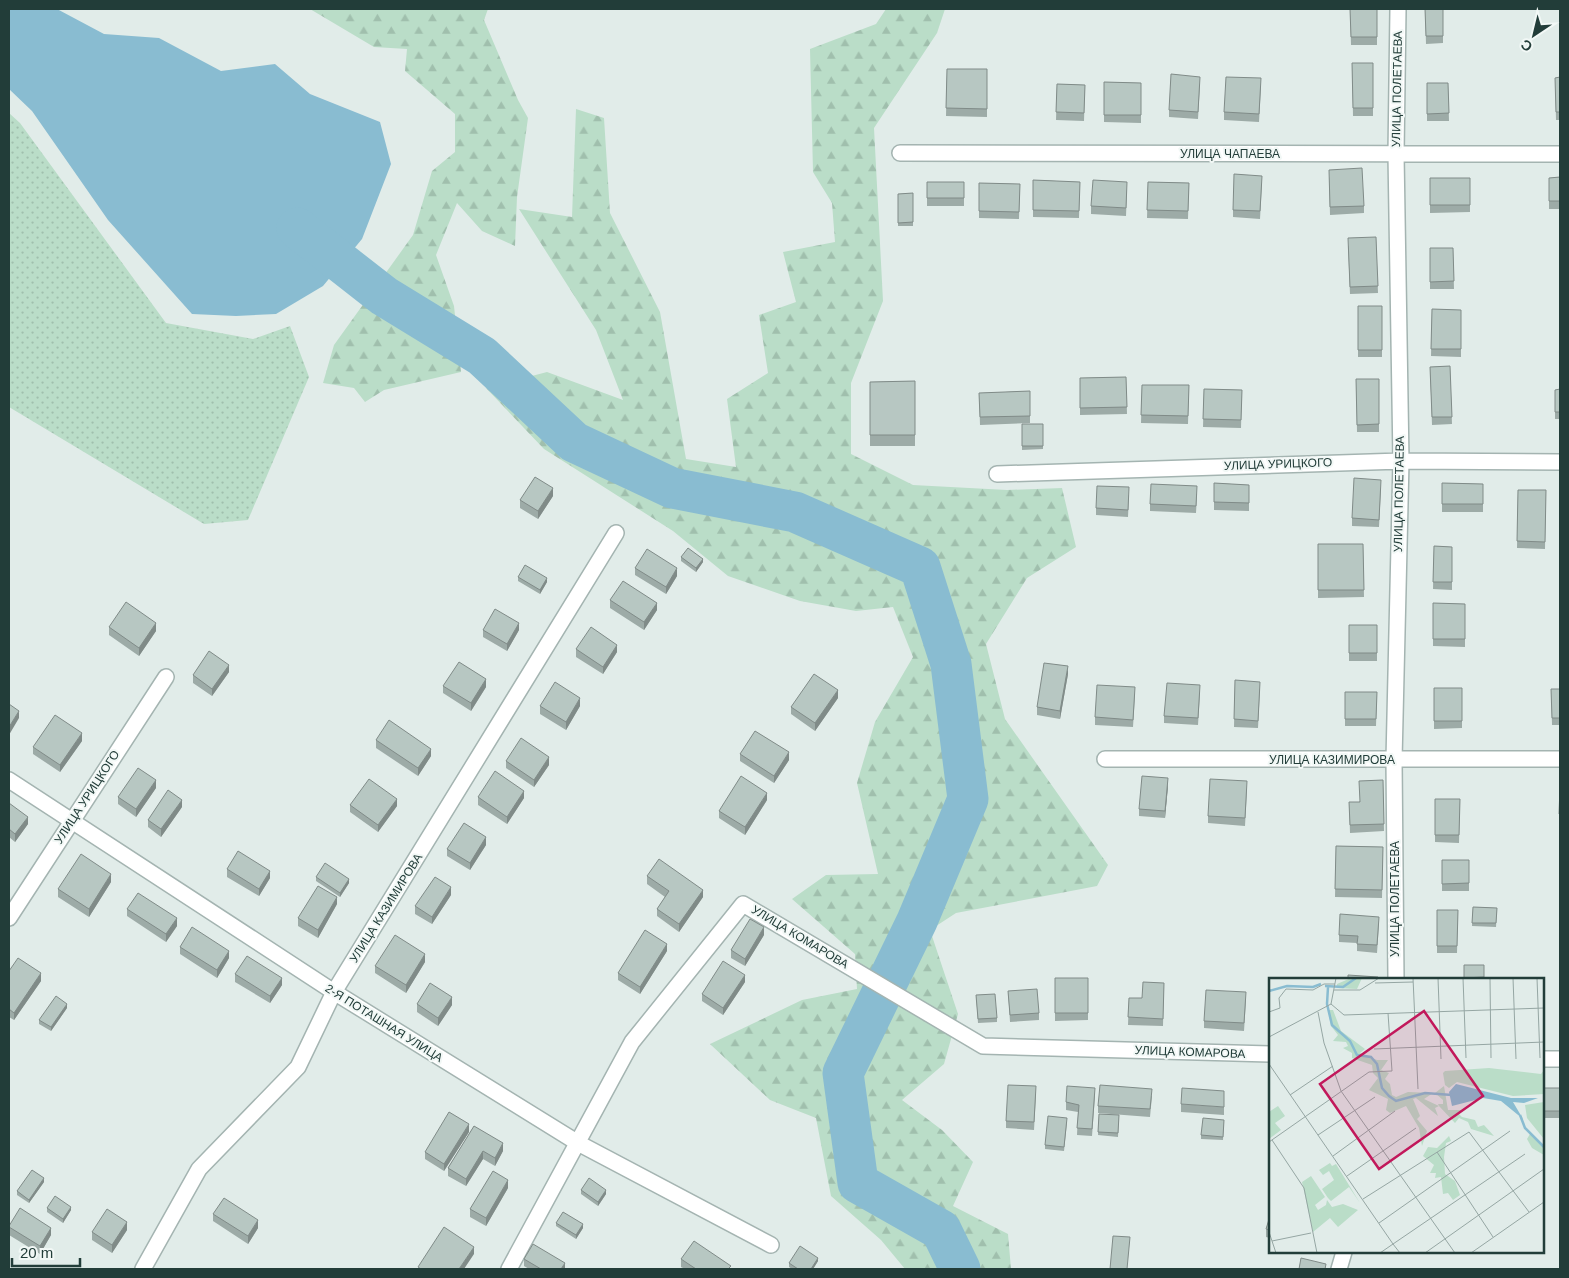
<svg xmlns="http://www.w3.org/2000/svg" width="1569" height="1278" font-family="Helvetica,sans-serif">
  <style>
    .grass { fill: url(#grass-dots) }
    .forest { fill: url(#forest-firs) }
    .water { fill: #89bcd1 }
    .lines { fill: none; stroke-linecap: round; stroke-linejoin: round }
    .river { stroke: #89bcd1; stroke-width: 41 }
    .minor-casing { stroke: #a4b4b1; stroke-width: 18 }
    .minor { stroke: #fff; stroke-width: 15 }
    .wall { fill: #9daba7 }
    .shaded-wall { fill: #808b88 }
    .building { fill: #b7c7c2; stroke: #808b88 }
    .labels { text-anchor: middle; stroke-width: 4; stroke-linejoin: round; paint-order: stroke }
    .street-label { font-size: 12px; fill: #223d39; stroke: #f2f8f6 }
    .inset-river { fill: none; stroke: #89bcd1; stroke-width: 2.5 }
    .inset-road { fill: none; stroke: #95a6a3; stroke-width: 1 }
    .view { fill: #c2185b; fill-opacity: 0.15; stroke: #c2185b; stroke-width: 2.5 }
    .inset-edge { fill: none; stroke: #223d39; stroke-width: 2.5 }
  </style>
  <defs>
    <pattern id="grass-dots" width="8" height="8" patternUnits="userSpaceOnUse" patternTransform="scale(1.25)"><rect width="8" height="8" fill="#baddc8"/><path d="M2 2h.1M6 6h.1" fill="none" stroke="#a0bfad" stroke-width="1.8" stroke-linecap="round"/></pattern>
    <pattern id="forest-firs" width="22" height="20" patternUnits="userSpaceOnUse" patternTransform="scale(1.25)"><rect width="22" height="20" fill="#baddc8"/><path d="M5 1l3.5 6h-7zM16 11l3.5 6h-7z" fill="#a0bfad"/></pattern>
  </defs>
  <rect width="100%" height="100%" fill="#e1ece9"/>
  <path class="grass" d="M9,113l11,10 146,200 87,16 37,-13 19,51 -61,143 -44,4 -195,-117z"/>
  <path class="forest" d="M310,9h178l-4,11 34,80 10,18 -11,79 -2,49 -33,-15 -25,-28 -21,52 18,51 7,66 -77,18 -19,12 -11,-14 -31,-5 11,-38 79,-110 19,-64 23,-19v-38l-50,-43 2,-22 -33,-2z
    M886,9h59l-8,24 -63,95 9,173 -32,82v71l62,31 94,5 55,-2 14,59 -49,31 -41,66 19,75 103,146 -11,21 -141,27 -26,17 28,84 -14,50 -42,36 40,30 31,32 -20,44 55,28 3,35h-106l-24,-29 -50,-44 -15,-78 -46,-18 -60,-56 92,-44 55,-11 -2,-35 -63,-55 34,-24 52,-1 -21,-91 18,-61 38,-65 -20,-50 -37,4 -56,-10 -72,-25 -55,-45 -129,-82 -58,-61 61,-16 76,28 -27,-70 -77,-121 53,8 4,-108 28,9 6,95 50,99 26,147 50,8 -9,-68 41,-26 -9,-58 37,-13 -13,-50 52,-10 -3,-39 -19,-31 -3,-123 66,-25z"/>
  <path class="water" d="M9,9h48l47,25 55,4 62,33 54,-7 35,30 70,28 11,42 -29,75 -39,47 -47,28 -40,2 -44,-2 -84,-94 -76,-109 -23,-22z"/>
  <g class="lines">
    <path class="river" d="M297,228l87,68 98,60 92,86 98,46 123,24 125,55 31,97 17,135 -51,122 -74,152 15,110 83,47 19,39"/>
    <g class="minor-casing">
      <path id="minor" d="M900,153l660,1
        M997,474l404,-13 159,1
        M1105,759h455
        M9,780l325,212 244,151 193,102
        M9,918l157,-241
        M1396,979l-2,-219 7,-299 -5,-307 2,-145
        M1543,1059h17
        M143,1269l56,-100 99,-102 36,-75 282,-459
        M509,1269l123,-227 111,-138 240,142 287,8
        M1339,1269l5,-17"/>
    </g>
    <use href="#minor" class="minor"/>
  </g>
  <path class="wall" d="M1350,9h27v36h-26z
    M1425,9h18v34l-17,1z
    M1352,63h21v53h-20z
    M947,69h40v48l-41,-1z
    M1560,77v43h-4l-1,-42z
    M1104,82l37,1v40l-37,-1z
    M1427,83h21l1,38h-22z
    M1057,84l28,1 -1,36 -28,-1z
    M1200,84l-2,35 -29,-2v-7z
    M1261,86l-2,36 -35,-2v-8z
    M1329,177l35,29v7l-34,2z
    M1560,177v32h-11v-31z
    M1430,178h40v34l-40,1z
    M1033,180l47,2 -1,36 -46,-1z
    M927,182h37v24h-37z
    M1148,182l41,1 -1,36 -41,-1z
    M979,183l41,1 -1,35 -40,-1z
    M1262,183l-2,36 -27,-2v-7z
    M1127,190l-1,26 -35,-2v-8z
    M913,193v33h-15v-32z
    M1376,237l2,56 -28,1 -2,-48z
    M1430,248h23l1,41h-24z
    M1358,306h24v51h-24z
    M1432,309l29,1v47l-30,-1z
    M1450,366l2,58 -20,1 -2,-58z
    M1126,377l1,37 -47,1v-37z
    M1356,379h23v53h-22z
    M915,381v65h-45v-64z
    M1142,385h47l-1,39 -47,-1z
    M1204,389l38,1 -1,38 -38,-1z
    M1560,389v30h-5v-29z
    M1030,391v32l-50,2 -1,-32z
    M1022,424h21v25l-21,1z
    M1214,483l35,2v26l-35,-1z
    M1442,483l41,1v28h-41z
    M1381,488l-2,39 -27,-1v-8z
    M1518,490h28l-1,59 -28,-1z
    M1197,494l-1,19 -46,-2v-7z
    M1129,495l-1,22 -32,-2v-7z
    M553,496l-15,23 -18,-11v-8z
    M1318,544h45l1,53 -46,1z
    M1434,546l18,1v43l-19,-1z
    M681,557l22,5 -7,10 -15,-11z
    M635,568l42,8 -11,18 -31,-19z
    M518,577l29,5 -7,12 -22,-13z
    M610,600l47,10 -13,20 -34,-22z
    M1433,603l32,1v43l-32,-1z
    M1349,625h28v36h-28z
    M109,627l47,4 -17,25 -30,-21z
    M483,630h36l-12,21 -24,-14z
    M576,649l41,3 -14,22 -27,-17z
    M229,672l-17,24 -19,-13v-8z
    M1068,674l-8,45 -23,-4v-8z
    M1235,680l25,9 -2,39 -24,-1z
    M443,686l43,1 -15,24 -28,-18z
    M1434,688h28v40l-28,1z
    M1551,689h9v36h-8z
    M1345,692h32l-1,34h-31z
    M1200,693l-2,32 -34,-2v-7z
    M1135,694l-2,33 -38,-2v-8z
    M838,698l-23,33 -24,-17v-7z
    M540,706h40l-14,24 -26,-16z
    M376,740l55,16 -13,20 -42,-28z
    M82,741l-22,31 -27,-18v-7z
    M740,754l49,6 -15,23 -34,-22z
    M506,761l43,4 -15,22 -28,-19z
    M1383,780l1,51 -34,2 -1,-31h10z
    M1168,786l-3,32 -26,-2v-7z
    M156,788l-20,29 -18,-13v-7z
    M1247,789l-2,37 -37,-3v-7z
    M478,797l46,1 -17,26 -29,-19z
    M1435,799h25l-1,44 -24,-1z
    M767,800l-22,35 -26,-17v-7z
    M9,803l19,21 -13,18 -6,-5z
    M350,805l47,1 -19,26 -28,-20z
    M182,807l-21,30 -13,-10v-7z
    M486,845l-16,25 -23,-14v-7z
    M1336,846l47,1 -1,51 -47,-1z
    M1442,860h27v31h-27z
    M227,869l43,9 -11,18 -32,-19z
    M647,876l56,21 -24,35 -22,-16v-7l8,-12 -18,-13z
    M316,877l33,6 -9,14 -24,-16z
    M111,882l-22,35 -31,-20v-8z
    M451,895l-19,29 -17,-10v-8z
    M337,904l-19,34 -20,-12v-8z
    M1473,907l24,1 -1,19 -24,-1z
    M127,909l50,17 -11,16 -39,-26z
    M1437,910h21l-1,43h-20z
    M1379,924l-2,29 -20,-2v-8l-18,-1v-7z
    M764,935l-19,31 -14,-8v-8z
    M180,947l49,11 -12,20 -37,-24z
    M667,951l-27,43 -22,-14v-7z
    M425,962l-19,31 -31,-20v-7z
    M1464,965h20v14h-20z
    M9,971l32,10 -27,39 -5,-3z
    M235,974l47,11 -12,18 -35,-21z
    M1055,978h33v42l-33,1z
    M745,982l-22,33 -21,-14v-7z
    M1164,983l-1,43 -35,-1 1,-27h13z
    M1008,991l31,22v7l-29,2z
    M976,995l21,23v4l-19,1z
    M1246,1000l-2,31 -40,-3v-7z
    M417,1004l35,1 -14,21 -21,-14z
    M67,1008l-16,23 -12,-7v-4z
    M1543,1088h17v30h-17z
    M1036,1094l-2,36 -28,-2v-7z
    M1095,1096l-3,40 -15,-1 1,-23 -12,-2v-8z
    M1152,1096l-2,21 -52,-4v-7z
    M1181,1104l43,3v8l-43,-3z
    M1099,1114l20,1 -1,22 -20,-2z
    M1224,1120l-1,20 -22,-1v-4z
    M1067,1122l-3,29 -19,-2v-4z
    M474,1126l29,25 -8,15 -12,-7 -17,27 -18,-10v-8z
    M469,1132l-25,39 -19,-12v-7z
    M44,1182l-15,21 -12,-8v-4z
    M508,1188l-22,38 -16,-9v-8z
    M581,1190l25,4 -8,12 -17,-12z
    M47,1208l24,2 -8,13 -16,-11z
    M213,1214l45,14 -10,16 -35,-23z
    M1270,1216v22l-4,-1v-8z
    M556,1223l27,5 -7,11 -20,-13z
    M9,1226l42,9 -11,19 -31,-19z
    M127,1230l-15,23 -20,-13v-8z
    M524,1259l41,10h-36l-5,-3z
    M681,1259l50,10h-46l-4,-2z
    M818,1261l-5,8h-21l-3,-2v-4z"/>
  <path class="shaded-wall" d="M553,488v8l-15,23v-8z
    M703,559v3l-7,10v-4z
    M677,568v8l-11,18v-7z
    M547,578v4l-7,12v-4z
    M657,603v7l-13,20v-8z
    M156,623v8l-17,25v-8z
    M519,623v7l-12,21v-7z
    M617,645v7l-14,22v-7z
    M229,665v7l-17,24v-7z
    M1068,666v8l-8,45v-8z
    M486,679v8l-15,24v-8z
    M838,690v8l-23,33v-8z
    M580,698v8l-14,24v-8z
    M19,711v7l-10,17v-8z
    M82,733v8l-22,31v-7z
    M431,749v7l-13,20v-8z
    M789,752v8l-15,23v-7z
    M549,757v8l-15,22v-7z
    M1168,778v8l-3,32v-7z
    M156,780v8l-20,29v-8z
    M524,791v7l-17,26v-7z
    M767,793v7l-22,35v-8z
    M397,799v7l-19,26v-7z
    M182,800v7l-21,30v-8z
    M28,817v7l-13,18v-8z
    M486,837v8l-16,25v-7z
    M270,871v7l-11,18v-7z
    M111,874v8l-22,35v-8z
    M349,879v4l-9,14v-4z
    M451,887v8l-19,29v-7z
    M703,890v7l-24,35v-8z
    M337,897v7l-19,34v-8z
    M177,918v8l-11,16v-8z
    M764,927v8l-19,31v-7z
    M667,944v7l-27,43v-7z
    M229,951v7l-12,20v-8z
    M425,954v8l-19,31v-8z
    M41,973v8l-27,39v-7z
    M745,975v7l-22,33v-7z
    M282,978v7l-12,18v-7z
    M452,997v8l-14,21v-8z
    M67,1004v4l-16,23v-4z
    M469,1124v8l-25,39v-7z
    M503,1143v8l-8,15v-8z
    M483,1151v8l-17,27v-7z
    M44,1178v4l-15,21v-3z
    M508,1180v8l-22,38v-8z
    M606,1190v4l-8,12v-4z
    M71,1207v3l-8,13v-4z
    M258,1220v8l-10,16v-8z
    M127,1222v8l-15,23v-8z
    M583,1224v4l-7,11v-4z
    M51,1228v7l-11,19v-8z
    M474,1247v7l-10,15h-5z
    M818,1258v3l-5,8h-2z
    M565,1263v6h-4z"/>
  <path class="building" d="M1350,9h27v28h-26z
    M1425,9h18v27h-17z
    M1352,63h21v45h-20z
    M947,69h40v40l-41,-1z
    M1171,74l29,3 -2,35 -29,-2z
    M1226,77l35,1 -2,36 -35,-2z
    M1560,77v35h-4l-1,-34z
    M1104,82l37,1v32h-37z
    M1427,83h21l1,30 -22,1z
    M1057,84l28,1 -1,28 -28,-1z
    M1362,168l2,38 -34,1 -1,-37z
    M1234,174l28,2 -2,35 -27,-1z
    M1560,177v24h-11v-23z
    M1430,178h40v27h-40z
    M1033,180l47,2 -1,29 -46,-1z
    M1093,180l34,2 -1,26 -35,-2z
    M927,182h37v16h-37z
    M1148,182l41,1 -1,28 -41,-1z
    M979,183l41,1 -1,28 -40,-1z
    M913,193v29l-15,1v-29z
    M1376,237l2,49 -28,1 -2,-49z
    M1430,248h23l1,33 -24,1z
    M1358,306h24v44h-24z
    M1432,309l29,1v39h-30z
    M1450,366l2,51h-20l-2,-50z
    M1126,377l1,30 -47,1v-30z
    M1356,379h23v45l-22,1z
    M915,381v54h-45v-53z
    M1142,385h47l-1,31 -47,-1z
    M1204,389l38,1 -1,30 -38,-1z
    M1560,389v23h-5v-22z
    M1030,391v25l-50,1 -1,-24z
    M1022,424h21v22h-21z
    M535,477l18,11 -15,23 -18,-11z
    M1354,478l27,2 -2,40 -27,-2z
    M1214,483l35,2v18l-35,-1z
    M1442,483l41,1v20h-41z
    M1151,484l46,2 -1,20 -46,-2z
    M1097,486l32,1 -1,23 -32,-2z
    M1518,490h28l-1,52 -28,-1z
    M1318,544h45l1,46h-46z
    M1434,546l18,1v35h-19z
    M688,548l15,11 -7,9 -15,-11z
    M647,549l30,19 -11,19 -31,-19z
    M525,565l22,13 -7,12 -22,-13z
    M623,581l34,22 -13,19 -34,-22z
    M126,602l30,21 -17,25 -30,-21z
    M1433,603l32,1v35h-32z
    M495,609l24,14 -12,21 -24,-14z
    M1349,625h28v28h-28z
    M591,627l26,18 -14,22 -27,-18z
    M209,651l20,14 -17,24 -19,-14z
    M459,662l27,17 -15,24 -28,-17z
    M1044,663l24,3 -8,45 -23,-4z
    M814,674l24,16 -23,33 -24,-16z
    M1235,680l25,2 -2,39 -24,-2z
    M555,682l25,16 -14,24 -26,-16z
    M1167,683l33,2 -2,33 -34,-2z
    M1097,685l38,2 -2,33 -38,-3z
    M1434,688h28v33h-28z
    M1551,689h9v29h-8z
    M1345,692h32l-1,27h-31z
    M9,704l10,7 -10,16z
    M55,715l27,18 -22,32 -27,-18z
    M389,720l42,29 -13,19 -42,-28z
    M755,731l34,21 -15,24 -34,-22z
    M521,738l28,19 -15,23 -28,-19z
    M138,768l18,12 -20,29 -18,-12z
    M495,771l29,20 -17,26 -29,-20z
    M741,776l26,17 -22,34 -26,-16z
    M1142,776l26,2 -3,33 -26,-2z
    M369,779l28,20 -19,26 -28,-20z
    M1210,779l37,2 -2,37 -37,-2z
    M1383,780l1,44 -34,1 -1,-23h11l-1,-21z
    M1560,787v27h-1z
    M168,790l14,10 -21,29 -13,-9z
    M1435,799h25l-1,36h-24z
    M9,803l19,14 -13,17 -6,-5z
    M464,823l22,14 -16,26 -23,-14z
    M1336,846l47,1 -1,43 -47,-1z
    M238,851l32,20 -11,18 -32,-20z
    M81,854l30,20 -22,35 -31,-20z
    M659,859l44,31 -24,34 -22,-15 12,-18 -22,-15z
    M1442,860h27v23l-27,1z
    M325,863l24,16 -9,14 -24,-16z
    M435,877l16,10 -19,30 -17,-11z
    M318,886l19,11 -19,33 -20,-12z
    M138,893l39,25 -11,16 -39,-25z
    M1473,907l24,1 -1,15h-24z
    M1437,910h21l-1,36h-20z
    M1340,914l39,3 -2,28 -20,-1 1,-8 -19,-1z
    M750,919l14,8 -19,32 -14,-9z
    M192,927l37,24 -12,19 -37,-23z
    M645,930l22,14 -27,43 -22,-14z
    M395,935l30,19 -19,31 -31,-19z
    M247,956l35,22 -12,18 -35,-22z
    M18,958l23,15 -27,40 -5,-4v-38z
    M723,961l22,14 -22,33 -21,-14z
    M1464,965h20v12l-20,1z
    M1348,975l30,2v2h-30z
    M1055,978h33v35h-33z
    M1143,982l21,1 -1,36 -35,-2 1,-19h13z
    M430,983l22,14 -14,21 -21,-14z
    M1037,989l2,24 -29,2 -2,-24z
    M1206,990l40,2 -2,31 -40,-2z
    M995,994l2,24 -19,1 -2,-24z
    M56,996l11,8 -16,23 -12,-7z
    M1008,1085l28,1 -2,36 -28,-1z
    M1100,1085l52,4 -2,20 -52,-3z
    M1067,1086l28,2 -3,41 -15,-1 2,-23 -13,-3z
    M1182,1088l42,3v16l-43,-3z
    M1543,1088h17v23h-17z
    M449,1112l20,12 -25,40 -19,-12z
    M1099,1114l20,1 -1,18 -20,-1z
    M1048,1116l19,2 -3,29 -19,-2z
    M1203,1118l21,2 -1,17 -22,-2z
    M474,1126l29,17 -8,15 -12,-7 -17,28 -18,-11z
    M32,1170l12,8 -15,22 -12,-9z
    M493,1171l15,9 -22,38 -16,-9z
    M589,1178l17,12 -8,12 -17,-12z
    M55,1196l16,11 -8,12 -16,-11z
    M224,1198l34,22 -10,16 -35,-22z
    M20,1208l31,20 -11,18 -31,-19v-1z
    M107,1209l20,13 -15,23 -20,-13z
    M563,1212l20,12 -7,11 -20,-12z
    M1270,1216v14l-4,-1z
    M444,1227l30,20 -15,22h-38l-3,-2z
    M1113,1236l17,1 -3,32h-17z
    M694,1241l37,25 -3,3h-32l-15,-10z
    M533,1244l32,19 -4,6h-20l-17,-10z
    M800,1246l18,12 -7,11h-13l-9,-6z
    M1301,1258l25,6 -1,5h-26z"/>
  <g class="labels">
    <g class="street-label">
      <text transform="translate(1397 89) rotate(-89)" y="4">УЛИЦА ПОЛЕТАЕВА</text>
      <text x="1230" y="158">УЛИЦА ЧАПАЕВА</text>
      <text transform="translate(1278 464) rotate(-2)" y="4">УЛИЦА УРИЦКОГО</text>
      <text transform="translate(1399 494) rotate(-89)" y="4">УЛИЦА ПОЛЕТАЕВА</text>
      <text x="1332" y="764">УЛИЦА КАЗИМИРОВА</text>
      <text transform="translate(87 797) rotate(-57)" y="4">УЛИЦА УРИЦКОГО</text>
      <text transform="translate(1395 899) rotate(-90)" y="4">УЛИЦА ПОЛЕТАЕВА</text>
      <text transform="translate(386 908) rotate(-58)" y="4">УЛИЦА КАЗИМИРОВА</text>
      <text transform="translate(800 937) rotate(31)" y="4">УЛИЦА КОМАРОВА</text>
      <text transform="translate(384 1023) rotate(32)" y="4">2-Я ПОТАШНАЯ УЛИЦА</text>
      <text transform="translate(1190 1052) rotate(2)" y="4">УЛИЦА КОМАРОВА</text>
    </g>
  </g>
  <g transform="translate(1269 978)">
    <rect width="275" height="275" fill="#e1ece9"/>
    <path d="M220,90l52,6 3,-4v24l-31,2 -56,-14 -8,6 -4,-3 -2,-12 2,-2zM61,185l2,3 4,-2 24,39 -11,-16 -18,14 -3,-3 -6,-9 12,-9 -5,-9 -6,4 -4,-5zM42,198l14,21 -10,8 3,5 8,-5 1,-5 5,7 11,-3 15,6 -20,17 -8,-9 -17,14 -11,-50z" fill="#baddc8"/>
    <path d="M82,0h11l-5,11 -20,-1v-4zM59,32h5l8,21 24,18 -5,4 17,7h11l-7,10 8,3 -4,6 5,5 2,11 4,2 12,-5 25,1 -9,6 15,7 -1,-2h5v-4l-8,-7 9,-7 4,24h15l-4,4 3,3 13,3 3,7 6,-2 10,11 -23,-7 -3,-7 -9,-4 -4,5 -16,-17 -4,2 3,8 -22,-18 -3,1 7,17 -3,3 10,12 -5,15 -3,-18 -13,-22 -16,7 -4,-3 2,-11 -19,-9 9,-12 -5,-5 -1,-8 -20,-7v-5l-9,-5 5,-2 -2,-4 -13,-1 5,-6 -7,-9zM261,156l14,13v8l-12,-7 -5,-9zM180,158l2,5 -5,2 -2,14 1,17 10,7 5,14 -7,5 -5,-7 -5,1 -2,-17 -6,1 1,-5h-6l4,-8 -11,-9 5,-9 9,1z" fill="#baddc8"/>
    <path d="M275,124v37l-17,-21 -2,-13zM9,128l7,10 -10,7 6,7 -12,9v-27z" fill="#baddc8"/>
    <path d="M187,106l55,14h27l-14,5 -11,-1 10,17 -22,-18 -18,-3 -31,8 -3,-14z" fill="#89bcd1"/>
    <path class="inset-river" d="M56,8l18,1 13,-9M59,9l-1,17 5,21 18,16 7,14 14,2 6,7 5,24 7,8 7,5 29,-8 27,2M0,13l18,-5 26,1 8,-3M251,137l5,13 19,19"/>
    <path class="inset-road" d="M144,0l5,111M169,0l3,81M194,0l3,80M221,0l1,80M244,0l3,81M268,0l3,80M106,5l38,-1M65,12h26l19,-12M62,26l5,-26M0,34l11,-4 -1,-10 7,-9 27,1 11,-6h11M49,34l6,31 17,48 114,162M0,59l62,-33 13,11 200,-7M105,71l170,-7M0,86l124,180 -13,9M21,117l43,-29M49,157l57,-38M3,162l32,48 13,65M0,164l100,-70 23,-1 -4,-58M168,174l56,85M64,178l62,-45M78,198l69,-48M94,221l106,-67 60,80M110,245l131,-92M0,254l7,21M3,263l39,-8M131,275l-7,-9 132,-90M156,275l119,-84M202,275l73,-51"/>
    <path class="view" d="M155,33l59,85 -104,73 -59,-85z"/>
    <rect width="275" height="275" class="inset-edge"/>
  </g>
  <rect width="1569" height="1278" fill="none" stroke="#223d39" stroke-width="20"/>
  <g transform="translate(1534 35) rotate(215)" stroke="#f2f8f6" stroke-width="4" paint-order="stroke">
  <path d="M0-4L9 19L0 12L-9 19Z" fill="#223d39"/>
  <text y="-8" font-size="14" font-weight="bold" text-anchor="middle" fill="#223d39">С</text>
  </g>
  <path d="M12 1258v8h68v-8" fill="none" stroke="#223d39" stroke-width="2.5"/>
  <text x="20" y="1258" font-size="15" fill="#223d39" stroke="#f2f8f6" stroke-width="4" paint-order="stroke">20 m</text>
</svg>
